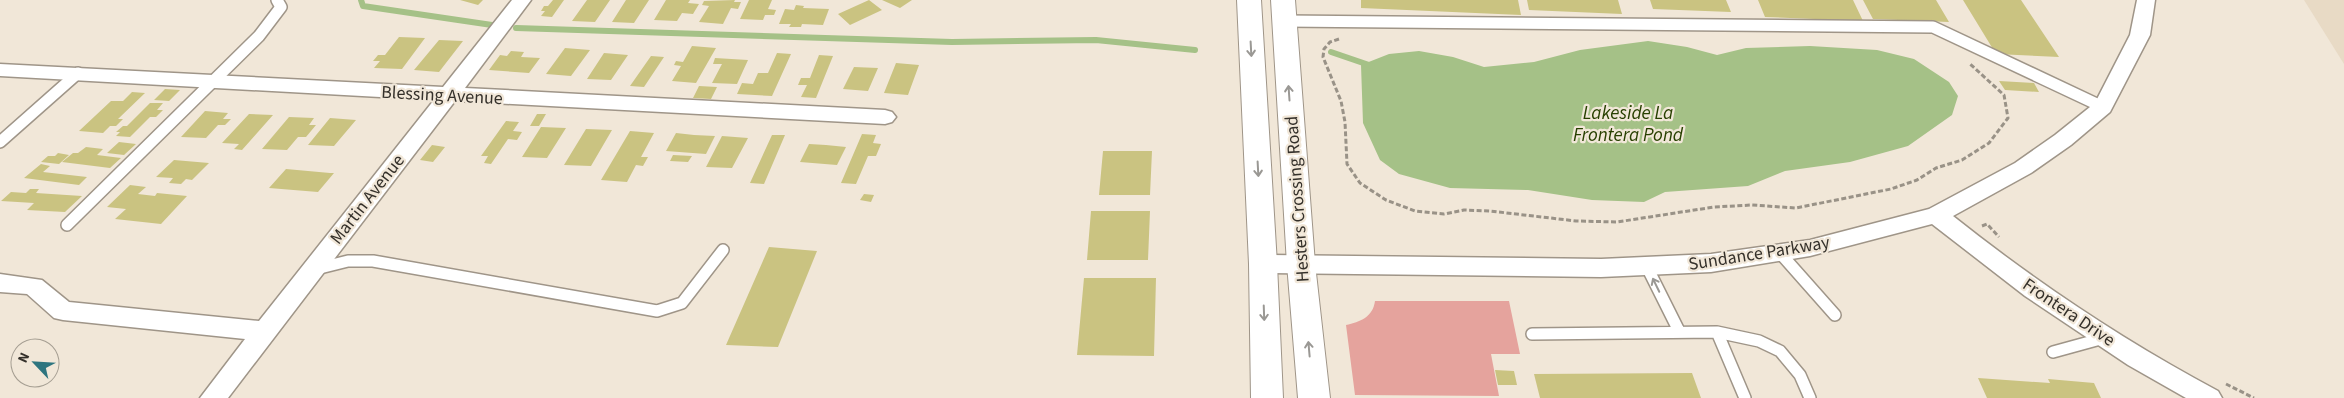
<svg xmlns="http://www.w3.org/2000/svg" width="2344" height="398" font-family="'Source Sans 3',sans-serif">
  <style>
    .built { fill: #e8dac5 }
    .green { fill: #e5a39d }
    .water { fill: #a5c187 }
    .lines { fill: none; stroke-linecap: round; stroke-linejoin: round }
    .stream { stroke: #a5c187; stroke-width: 6 }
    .building { fill: #cac381 }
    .service-casing { stroke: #9f9588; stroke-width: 14 }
    .minor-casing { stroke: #9f9588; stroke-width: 3 }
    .tertiary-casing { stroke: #9f9588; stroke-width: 2 }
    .path { stroke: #999287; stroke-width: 3; stroke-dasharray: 5 2.5; stroke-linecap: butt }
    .service { stroke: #fff; stroke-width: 11 }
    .minor { fill: #fff; fill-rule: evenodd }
    .tertiary { fill: #fff; fill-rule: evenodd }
    .oneway { stroke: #9a9894 }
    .labels { text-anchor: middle; stroke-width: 4.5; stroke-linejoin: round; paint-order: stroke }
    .street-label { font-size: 18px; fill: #34302a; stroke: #f1e7d8 }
    .water-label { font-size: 19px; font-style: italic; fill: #284000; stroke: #f1e7d8 }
  </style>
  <rect width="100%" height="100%" fill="#f1e7d8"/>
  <path class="built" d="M2304,0h40v64z"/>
  <path class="green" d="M1375,301h134l11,53h-29l8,42 -144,-1 -9,-70c14,-3 27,-8 29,-24z"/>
  <path class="water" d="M1648,41l39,6 30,8 29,-7 64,-2 67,4 37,9 35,23 9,14 -6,19 -44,31 -58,16 -65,9 -37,15 -83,6 -21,10 -52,-2 -64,-10 -78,-2 -51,-14 -19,-14 -17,-37 -2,-58 28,-11 30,-3 34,6 31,10 50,-5 46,-12z"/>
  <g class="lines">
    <path class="stream" d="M361,0l2,6 129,19
      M516,28l436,14 144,-2 99,10
      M1331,52l41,14"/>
  </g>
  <path class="building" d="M460,0h23l-5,5z
    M553,0h11l-12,17 -11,-1 4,-5h-4l3,-5h4z
    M587,0h23l-15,22 -23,-1z
    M626,0h23l-15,23 -22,-1z
    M666,0h24l-2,3 11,1 -6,10 -11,-1 -5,8 -23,-1z
    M735,0l-1,2h7l-3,7 -7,-1 -8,16 -24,-2 10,-16 -7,-1 2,-4z
    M749,0h23l-4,9 8,1 -2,5h-9l-2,5 -23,-1z
    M869,0l13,10 -32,15 -12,-11z
    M882,0h30l-12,8z
    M1361,0h157l3,15 -160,-7z
    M1527,0h91l4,14 -93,-4z
    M1650,0h76l5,12 -78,-3z
    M1758,0h95l10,21 -98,-4z
    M1863,0h73l13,22 -76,-3z
    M1963,0h58l38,57 -63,-3z
    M796,5l8,1 -1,2 26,1 -6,16 -21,-1 -1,3h-12l2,-3h-12l6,-15 9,1z
    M399,37l26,1 -23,31 -28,-1 6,-7h-7l5,-6h7z
    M439,40l24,1 -24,31 -25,-2z
    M692,46l24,2 -20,35 -24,-2 9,-15 -7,-1 2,-4 7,1z
    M565,48l25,2 -19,26 -25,-2z
    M511,51l13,1 -3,5 19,1 -11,15 -40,-3 11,-15 7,1z
    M604,53l24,2 -17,25 -24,-1z
    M777,53l14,1 -19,42 -35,-2 5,-11 11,1 5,-11h10z
    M819,55l14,1 -17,42 -15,-1 6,-12h-9l3,-7h9z
    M651,56l13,1 -20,30 -14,-1z
    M715,58l33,2 -11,24 -25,-1 10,-19h-9z
    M896,63l23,2 -11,30 -24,-2z
    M854,67l24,1 -10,23 -25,-2z
    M1999,81l35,2 5,9 -34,-2z
    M699,86l18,1 -6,12 -18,-1z
    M165,89l15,1 -11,11 -15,-1z
    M132,92l13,1 -27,26h5l-7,7h-6l-7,7 -24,-2 32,-30h12z
    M150,103h13l-6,7h6l-7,7h-6l-20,20 -14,-1 4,-4h-4l7,-6h4z
    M205,111l23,2 -5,6h8l-6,6h-7l-12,13 -25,-1z
    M249,114l24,1 -31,35 -8,-1 5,-5 -17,-1z
    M537,114h9l-7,12h-9z
    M289,117l25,1 -5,7h7l-10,12h-8l-11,13 -25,-1z
    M330,118l26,2 -22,26 -26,-1z
    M506,121l13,1 -6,9 9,1 -5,8 -9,-1 -17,25 -7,-1 4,-7h-7z
    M541,127l25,1 -19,30 -25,-1z
    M586,129l26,1 -21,36 -27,-1z
    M630,131l24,2 -13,24h7l-5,9 -7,-1 -9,17 -26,-2z
    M676,133l18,2 21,1 -9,18 -40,-3z
    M862,134l14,1 -3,8 8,1 -5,12h-8l-12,28 -15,-1z
    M772,135h13l-21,49 -14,-1z
    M722,136l26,2 -16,30 -26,-1z
    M119,142l17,2 -12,11 -17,-2z
    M809,144l17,1 20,2 -9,18 -37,-3z
    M432,145l13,2 -12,15 -13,-2z
    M86,147l17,2 -6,6 24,3 -11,10 -48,-6 11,-9h5z
    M1103,151h49l-2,44h-51z
    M58,153l11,2 -10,9 -18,-2 7,-6h7z
    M673,155l19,1 -4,6 -18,-1z
    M174,160l35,3 -17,17 -6,-1 -5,5 -12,-1 4,-5 -17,-1z
    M41,164l9,2 -7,6 44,5 -8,8 -55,-7z
    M286,169l44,4h4l-16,19 -49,-4z
    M130,185l16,2 -8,7 17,2 2,-3 30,3 -26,28 -46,-5 11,-10 -19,-2z
    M30,189h9l-3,4 46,3 -17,16 -38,-2 7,-7 -33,-2 10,-9 15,1z
    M864,194l10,1 -3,7 -11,-2z
    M1091,211h59l-2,49h-61z
    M769,247l48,4 -39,96 -52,-2z
    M1084,278h72l-2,78 -77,-1z
    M1495,370l19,1 3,14h-19z
    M1692,373l9,25h-161l-6,-24z
    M1978,378l72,5 -2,-4 46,4 7,15h-114z"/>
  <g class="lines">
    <g class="service-casing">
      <path id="service" d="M1284,21l649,6 170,80
        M0,142l78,-69
        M67,225l192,-189 22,-29 -4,-7
        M1781,254l54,61
        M1647,267l32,64
        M316,269l32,-8h25l284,50 25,-8 41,-53
        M1717,332l28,66
        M1532,334l185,-2 42,9 21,10 20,24 10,23
        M2053,352l51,-14"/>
    </g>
    <g class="minor-casing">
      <path id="minor" d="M512,0h19l-66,88 420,22 7,2 4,5 -4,5 -7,2 -430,-23 -227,297h-28l45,-59 -182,-19 -9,-2 -27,-24 -27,-2v-18l42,6 27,22 190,19 175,-221 -434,-24v-12l443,23z
        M2137,0h18l-5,35 -40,77 -39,33 -40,28 -78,43c83,66 171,125 265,175l4,7h-36l-58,-33 -103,-69 -93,-72 -122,32 -99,16 -110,5 -338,-4 -8,-3 -4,-6 4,-6 8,-3 338,4 110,-5 99,-14 119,-31 86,-46 40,-28 40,-32 35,-68z"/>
    </g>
    <g class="tertiary-casing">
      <path id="tertiary" d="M1237,0h24l16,264 6,134h-32l-2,-134z
        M1271,0h24l20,264 15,134h-32l-11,-134z"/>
    </g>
    <path class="path" d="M1339,39l-9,3 -6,7 -1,8 18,44 4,21 2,42 13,19 26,17 29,11 29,3 20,-4 26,1 86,10 41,1 97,-15 38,-2 44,3 95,-19 26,-9 19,-12 26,-8 27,-17 19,-25 -4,-23 -35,-32
      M1982,226l5,-2 12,13
      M2226,384l28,14"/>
    <use href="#service" class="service"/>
    <use href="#minor" class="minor"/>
    <use href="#tertiary" class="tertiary"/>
  </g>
  <defs><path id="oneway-shaft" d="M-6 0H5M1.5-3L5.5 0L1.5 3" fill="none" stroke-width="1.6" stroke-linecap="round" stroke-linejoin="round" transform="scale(1.25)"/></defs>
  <g class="oneway">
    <use href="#oneway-shaft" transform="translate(1251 49) rotate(87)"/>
    <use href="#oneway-shaft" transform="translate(1289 93) rotate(-94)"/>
    <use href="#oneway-shaft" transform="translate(1258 169) rotate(87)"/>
    <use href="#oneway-shaft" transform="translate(1656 285) rotate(-116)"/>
    <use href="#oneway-shaft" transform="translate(1264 313) rotate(88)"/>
    <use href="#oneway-shaft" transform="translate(1309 349) rotate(-95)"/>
  </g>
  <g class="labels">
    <g class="street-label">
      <text transform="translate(442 95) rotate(3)" y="6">Blessing Avenue</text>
      <text transform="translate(367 199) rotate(-52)" y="6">Martin Avenue</text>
      <text transform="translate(1297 199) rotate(-94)" y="6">Hesters Crossing Road</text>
      <text transform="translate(1759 253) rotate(-9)" y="6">Sundance Parkway</text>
      <text transform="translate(2069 312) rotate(34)" y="6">Frontera Drive</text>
    </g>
    <g class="water-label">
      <text x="1628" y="119">Lakeside La<tspan x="1628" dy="22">Frontera Pond</tspan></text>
    </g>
  </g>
  <g transform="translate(35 363) rotate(295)"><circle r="24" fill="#f1e7d8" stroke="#a59e92"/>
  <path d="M0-4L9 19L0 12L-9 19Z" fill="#2e757f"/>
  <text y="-8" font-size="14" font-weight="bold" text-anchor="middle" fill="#34302a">N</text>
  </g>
</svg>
